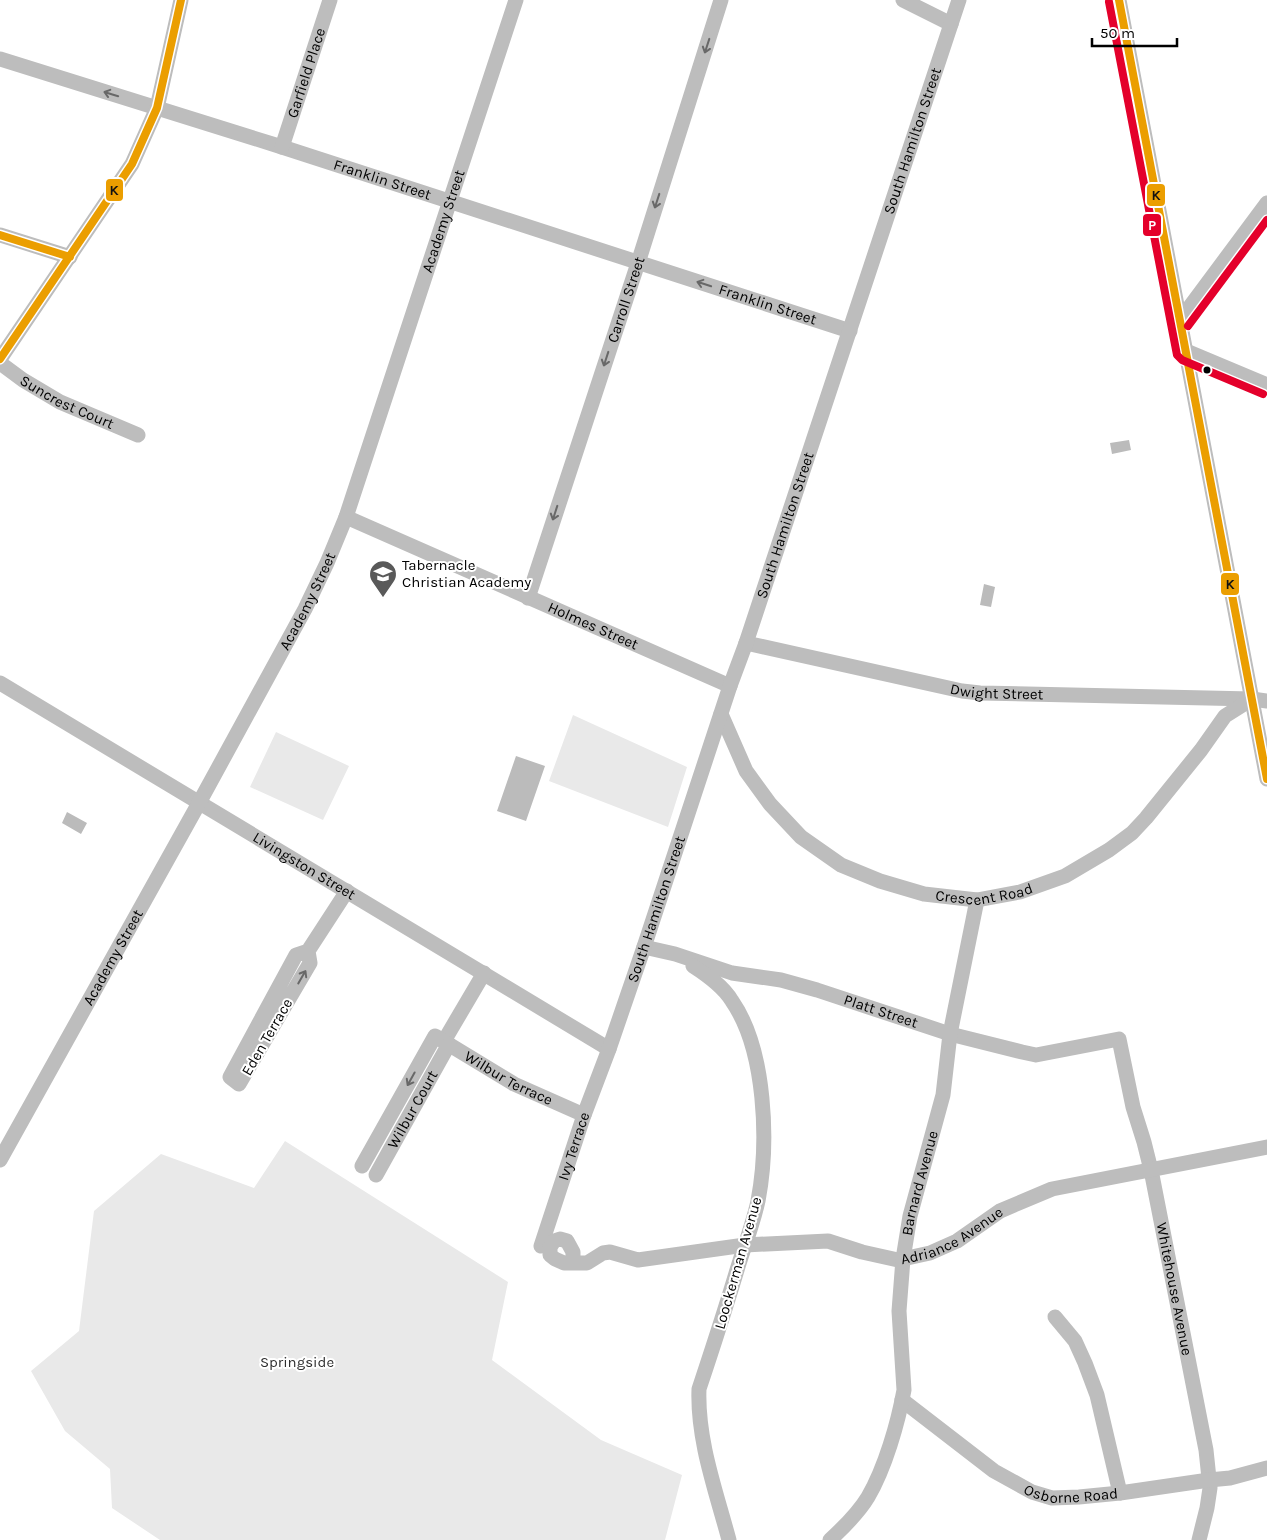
<svg xmlns="http://www.w3.org/2000/svg" width="1267" height="1540" font-family="Karla,sans-serif">
  <style>
    .green { fill: #e9e9e9 }
    .water { fill: #bbb }
    .lines { fill: none; stroke-linecap: round; stroke-linejoin: round }
    .minor { stroke: #bdbdbd; stroke-width: 15 }
    .bus-1-casing { stroke: #fff; stroke-width: 11 }
    .bus-2-casing { stroke: #fff; stroke-width: 11 }
    .bus-1 { stroke: #eb9e00; stroke-width: 8 }
    .bus-2 { stroke: #e4002b; stroke-width: 8 }
    .oneway { stroke: #686868 }
    .bus-dot { fill: #000; stroke: #fff; stroke-width: 2 }
    .labels { text-anchor: middle; stroke-width: 4; stroke-linejoin: round; paint-order: stroke }
    .street-label { font-size: 15px; fill: #000; stroke: #fff }
    .poi-label { font-size: 15px; fill: #000; stroke: #fff; text-anchor: start }
    .park-label { font-size: 15px; fill: #2e2e2e; stroke: #fff }
    .line-badge { stroke: #fff; stroke-width: 2 }
    .badge-label { font-size: 14px; text-anchor: middle; font-weight: bold; fill: #fff }
    .pale-badge-label { font-size: 14px; text-anchor: middle; font-weight: bold; fill: #111 }
  </style>
  <rect width="100%" height="100%" fill="#fff"/>
  <path class="green" d="M573,715l114,52 -19,60 -119,-46z
    M276,732l73,34 -26,54 -73,-33z
    M285,1141l223,141 -16,78 109,80 81,35 -17,65h-505l-48,-32 -2,-39 -45,-38 -34,-60 48,-40 15,-120 67,-57 93,34z"/>
  <path class="water" d="M1129,440l2,10 -19,4 -2,-11z
    M984,584l11,3 -4,20 -11,-2z
    M516,756l29,10 -19,55 -29,-10z
    M67,812l20,11 -6,11 -19,-11z"/>
  <g class="lines">
    <g class="minor">
      <path d="M903,0l48,24"/>
      <path d="M1119,0l148,779"/>
      <path id="s1" d="M0,59l282,88 568,184"/>
      <path id="s2" d="M282,147l48,-147"/>
      <path d="M0,235l70,22"/>
      <path d="M1180,320l87,-117"/>
      <path d="M1186,351l81,34"/>
      <path d="M0,359l132,-195 25,-56 24,-108"/>
      <path id="s3" d="M0,363l23,17 37,22 78,33"/>
      <path id="s4" d="M346,517l384,169"/>
      <path id="s5" d="M528,598l110,-335 83,-263"/>
      <path id="s6" d="M746,643l216,48 18,2 272,6 15,2"/>
      <path id="s7" d="M0,683l609,366"/>
      <path id="s8" d="M721,714l25,57 24,33 31,33 40,28 39,16 44,13 53,6 43,-8 45,-16 44,-26 23,-17 14,-15 55,-68 24,-34 27,-17"/>
      <path id="s9" d="M644,947l31,7 57,19 49,7 36,10 133,44 72,18 14,3 83,-16 14,68 11,35 7,28 55,280 4,38 -3,20 -8,32"/>
      <path d="M308,951l2,12 -71,121 -9,-7 66,-122 12,-4 39,-60"/>
      <path d="M693,966c14,9 30,20 39,35 34,49 37,142 26,200 -5,23 -14,46 -21,69 -12,40 -25,80 -38,119 -2,51 17,102 30,151"/>
      <path d="M444,1041l40,-68"/>
      <path id="s10" d="M0,1160l199,-357 106,-194 22,-46 19,-46 170,-517"/>
      <path id="s11" d="M362,1166l73,-130 79,48 70,31"/>
      <path id="s12" d="M376,1175l73,-131"/>
      <path id="s13" d="M541,1246l43,-131 25,-66 35,-102 86,-261 16,-43 213,-643"/>
      <path id="s14" d="M573,1263v-11l-6,-11 -7,-2 -6,2 -4,6v8l5,4 9,4h23l16,-10 7,-1 28,8 107,-15 83,-4 34,11 36,8 32,-7 27,-12 43,-30 52,-22 215,-42"/>
      <path d="M1055,1317l20,24 10,22 12,32 23,98"/>
      <path id="s15" d="M902,1400l92,71 38,21 20,6 27,-1 41,-4 89,-13 21,-2 37,-10"/>
      <path id="s16" d="M830,1540c13,-12 29,-28 38,-43 17,-29 30,-74 36,-107l-5,-79 4,-52 7,-43 33,-121 7,-61 27,-134"/>
    </g>
    <g class="bus-1-casing">
      <path id="bus-1" d="M1119,0l148,779
        M0,235l70,22
        M0,359l132,-195 25,-56 24,-108"/>
    </g>
    <g class="bus-2-casing">
      <path id="bus-2" d="M1109,2l68,353 5,5 81,34
        M1188,326l79,-106"/>
    </g>
    <use href="#bus-1" class="bus-1"/>
    <use href="#bus-2" class="bus-2"/>
  </g>
  <defs><path id="oneway-shaft" d="M-6 0H5M1.5-3L5.5 0L1.5 3" fill="none" stroke-width="1.6" stroke-linecap="round" stroke-linejoin="round" transform="scale(1.25)"/></defs>
  <g class="oneway">
    <use href="#oneway-shaft" transform="translate(707 46) rotate(108)"/>
    <use href="#oneway-shaft" transform="translate(111 94) rotate(-163)"/>
    <use href="#oneway-shaft" transform="translate(657 201) rotate(108)"/>
    <use href="#oneway-shaft" transform="translate(704 284) rotate(-162)"/>
    <use href="#oneway-shaft" transform="translate(606 359) rotate(108)"/>
    <use href="#oneway-shaft" transform="translate(555 513) rotate(108)"/>
    <use href="#oneway-shaft" transform="translate(302 977) rotate(-60)"/>
    <use href="#oneway-shaft" transform="translate(411 1079) rotate(119)"/>
  </g>
  <defs>
    <g id="school-pin" transform="scale(1.4375)"><path d="M0 17L-7.5 6A9.5 9.5 0 1 1 7.5 6Z" fill="#595959" stroke="#fff"/><path d="M0-5L7-2L0 1L-7-2ZM-4 1L0 2.5L4 1V4Q0 6-4 4Z" fill="#fff"/></g>
  </defs>
  <g fill-rule="evenodd">
    <use href="#school-pin" x="383" y="574"/>
  </g>
  <circle class="bus-dot" cx="1207" cy="370" r="4.5"/>
  <g class="labels">
    <g class="street-label">
      <text dy="5" stroke="none"><textPath href="#s2" startOffset="78">Garfield Place</textPath></text>
      <text dy="5" stroke="none"><textPath href="#s13" startOffset="1166">South Hamilton Street</textPath></text>
      <text dy="5" stroke="none"><textPath href="#s1" startOffset="401">Franklin Street</textPath></text>
      <text dy="5" stroke="none"><textPath href="#s10" startOffset="1042">Academy Street</textPath></text>
      <text dy="5" stroke="none"><textPath href="#s5" startOffset="314">Carroll Street</textPath></text>
      <text dy="5" stroke="none"><textPath href="#s1" startOffset="806">Franklin Street</textPath></text>
      <text dy="5" stroke="none"><textPath href="#s3" startOffset="78">Suncrest Court</textPath></text>
      <text dy="5" stroke="none"><textPath href="#s13" startOffset="761">South Hamilton Street</textPath></text>
      <text dy="5" stroke="none"><textPath href="#s10" startOffset="638">Academy Street</textPath></text>
      <text dy="5" stroke="none"><textPath href="#s4" startOffset="270">Holmes Street</textPath></text>
      <text dy="5" stroke="none"><textPath href="#s6" startOffset="256">Dwight Street</textPath></text>
      <text dy="5" stroke="none"><textPath href="#s7" startOffset="355">Livingston Street</textPath></text>
      <text dy="5" stroke="none"><textPath href="#s8" startOffset="346">Crescent Road</textPath></text>
      <text dy="5" stroke="none"><textPath href="#s13" startOffset="356">South Hamilton Street</textPath></text>
      <text dy="5" stroke="none"><textPath href="#s10" startOffset="232">Academy Street</textPath></text>
      <text dy="5" stroke="none"><textPath href="#s9" startOffset="246">Platt Street</textPath></text>
      <text transform="translate(267 1037) rotate(-60)" y="5">Eden Terrace</text>
      <text dy="5" stroke="none"><textPath href="#s11" startOffset="234">Wilbur Terrace</textPath></text>
      <text dy="5" stroke="none"><textPath href="#s12" startOffset="75">Wilbur Court</textPath></text>
      <text dy="5" stroke="none"><textPath href="#s13" startOffset="105">Ivy Terrace</textPath></text>
      <text dy="5" stroke="none"><textPath href="#s16" startOffset="380">Barnard Avenue</textPath></text>
      <text dy="5" stroke="none"><textPath href="#s14" startOffset="470">Adriance Avenue</textPath></text>
      <text transform="translate(738 1263) rotate(-74)" y="5">Loockerman Avenue</text>
      <text dy="5" stroke="none"><textPath href="#s9" startOffset="748">Whitehouse Avenue</textPath></text>
      <text dy="5" stroke="none"><textPath href="#s15" startOffset="199">Osborne Road</textPath></text>
    </g>
    <g class="poi-label">
      <text x="402" y="570">Tabernacle<tspan x="402" dy="17">Christian Academy</tspan></text>
    </g>
    <g class="park-label">
      <text x="297" y="1367">Springside</text>
    </g>
  </g>
  <g class="line-badge">
    <rect x="105" y="178" width="19" height="24" rx="5" fill="#eb9e00"/>
    <rect x="1146" y="183" width="20" height="24" rx="5" fill="#eb9e00"/>
    <rect x="1142" y="213" width="20" height="24" rx="5" fill="#e4002b"/>
    <rect x="1220" y="572" width="20" height="24" rx="5" fill="#eb9e00"/>
  </g>
  <g class="badge-label">
    <text x="1152" y="230">P</text>
  </g>
  <g class="pale-badge-label">
    <text x="114" y="195">K</text>
    <text x="1156" y="200">K</text>
    <text x="1230" y="589">K</text>
  </g>
  <path d="M1092 38v8h85v-8" fill="none" stroke="#000000" stroke-width="2.5"/>
  <text x="1100" y="38" font-size="15" fill="#000000" stroke="#ffffff" stroke-width="4" paint-order="stroke">50 m</text>
</svg>
